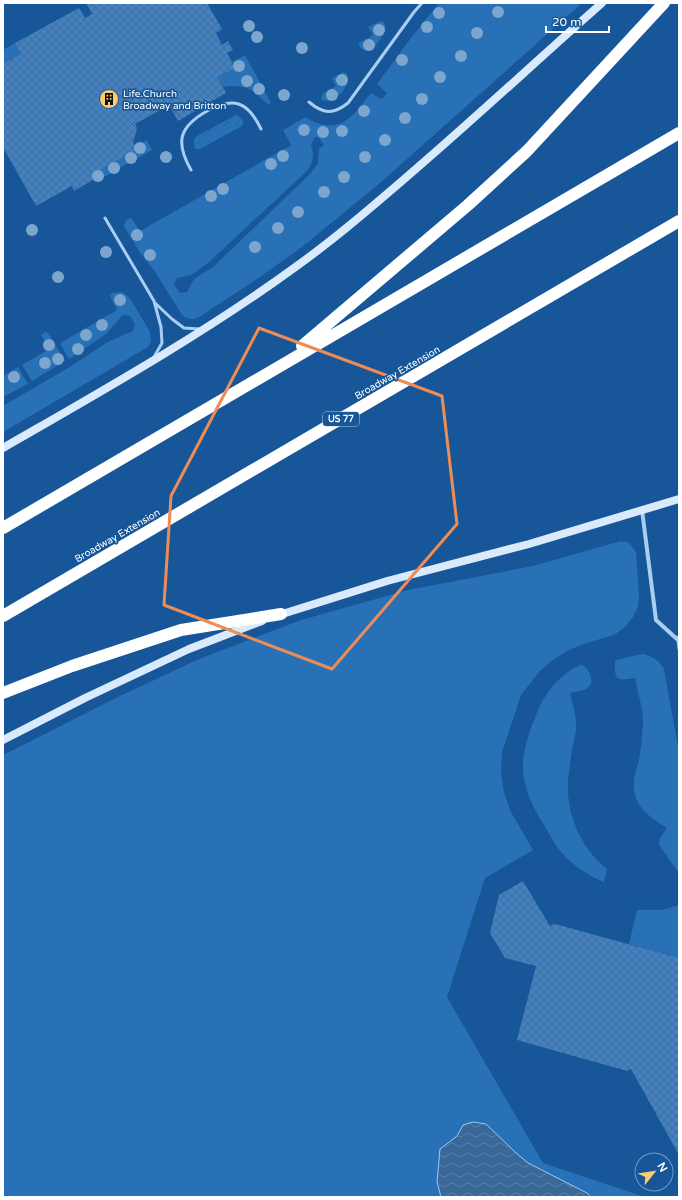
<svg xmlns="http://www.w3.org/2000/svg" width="682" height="1200" font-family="'Varela Round',sans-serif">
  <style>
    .green { fill: #2971b7; fill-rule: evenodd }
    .garden { fill: url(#garden-furrows) }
    .water { fill: url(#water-waves); stroke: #9ccaf5 }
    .building { fill: url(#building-cross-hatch) }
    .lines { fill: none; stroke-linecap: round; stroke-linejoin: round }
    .service { stroke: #aacef2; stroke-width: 3 }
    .minor { stroke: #aacef2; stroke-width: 4 }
    .secondary { stroke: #d9eafc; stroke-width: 8 }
    .motorway { stroke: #fff; stroke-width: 12 }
    .tree { fill: #7da6cf }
    .marked { fill: none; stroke: #ef8b55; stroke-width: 3; stroke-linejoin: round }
    .labels { text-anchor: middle; stroke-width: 3.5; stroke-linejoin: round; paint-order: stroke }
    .shield { fill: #165699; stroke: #b9cce0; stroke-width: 1 }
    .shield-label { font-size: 9px; font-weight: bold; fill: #fff }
    .poi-label { font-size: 10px; fill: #fff; stroke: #165699; text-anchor: start }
    .street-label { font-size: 10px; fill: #fff; stroke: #165699 }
  </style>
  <defs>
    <pattern id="garden-furrows" width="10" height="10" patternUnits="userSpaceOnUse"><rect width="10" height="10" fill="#2971b7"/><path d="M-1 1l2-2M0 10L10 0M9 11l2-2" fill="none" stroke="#3c5d7c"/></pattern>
    <pattern id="water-waves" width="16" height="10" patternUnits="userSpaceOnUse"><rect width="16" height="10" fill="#3a6898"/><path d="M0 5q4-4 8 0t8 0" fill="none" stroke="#587fa7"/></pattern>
    <pattern id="building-cross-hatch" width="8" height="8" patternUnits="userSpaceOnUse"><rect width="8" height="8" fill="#4382c2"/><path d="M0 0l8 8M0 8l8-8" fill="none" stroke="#476c93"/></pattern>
  </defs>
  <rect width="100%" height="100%" fill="#165699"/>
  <path class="green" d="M439,3l142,1 -202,180 -77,63 -45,32 -58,38c-6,3 -12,3 -17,-2l-28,-45 -14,-17 -16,-27 2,-6 4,-2 2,1 8,12 151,-86 -8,-15 21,-12h3c33,19 45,-1 64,-25l11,6 5,-6 -10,-9 34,-46zM315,137l4,1 5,7 -5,4 -1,14 -7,10 -98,94 -19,12 -7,13 -7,1 -6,-8 3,-7 14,-3 17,-12 100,-93c6,-10 6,-15 3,-25z
    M380,21l4,1c5,10 -6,20 -12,28 -6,2 -10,0 -13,-4v-3l14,-8 -5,-8z
    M15,43l6,11 -18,10v-14z
    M245,55l26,48 -3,1c-4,-2 -7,-7 -11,-10 -10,-8 -23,-9 -34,-7l-6,-10 18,-9 -3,-6z
    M344,72c11,6 -3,25 -12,28 -3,2 -6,1 -10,0l-1,-2 1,-4 14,-8 -4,-8z
    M228,124h7l7,2 -42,23c3,-14 15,-21 28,-25z
    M147,140l5,10 -55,31 -4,-7 43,-25 -1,-2z
    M122,292l8,6 20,34 1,9 -3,6 -145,85v-26l65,-38 40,-26 25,-11 2,-7 -5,-8 -7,-1 -17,19 -37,25 -9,-16 57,-33 -7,-14 2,-3z
    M45,332l3,1 17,28 -33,20 -10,-16 27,-16 -8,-14z
    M18,367l10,17 -25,13v-21z
    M621,541l8,2 7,9 3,44 -1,11 -5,10 -9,11 -10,7 -31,9 -16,7 -13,8 -15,13 -18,23 -19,57 -1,20 3,20 7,20 22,38 -48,28 -38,119 96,166 102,34h-642v-442l117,-59 79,-37 102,-39 107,-30 125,-24z
    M644,654c9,3 16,7 20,15l15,83v121l-20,-28 1,-7 7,-10c-17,-10 -36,-24 -33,-47 0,-7 3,-14 5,-21 2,-11 3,-25 4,-36 0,-16 -5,-31 -8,-46 -17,3 -21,3 -20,-16l2,-2 20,-5z
    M581,665l3,1c6,5 12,18 2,23 -4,2 -11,3 -16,4 2,9 5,18 6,27 1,12 -3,24 -5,36 -1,8 -2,16 -3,24 -2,34 13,69 39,89l-3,13c-17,-7 -32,-17 -44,-31 -5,-6 -9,-14 -13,-21 -12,-19 -23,-38 -24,-61 -1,-19 7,-39 14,-56 8,-20 23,-40 44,-48z
    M679,905v53l-50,-14 8,-34h25z"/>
  <path class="garden" d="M236,115c5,2 9,5 6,11 -17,-5 -37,5 -42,23h-5l-1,-2v-7l3,-4z"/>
  <path class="water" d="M473,1122l13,2 29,28 13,11 59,30 4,4h-150l-4,-15 3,-33 17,-13 6,-11z"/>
  <path class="building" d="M86,3h121l15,26 -6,4 6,12 6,-4 5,9 -6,3 8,15 -18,9 9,16 -48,28 -9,-16 -34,19 2,4 -4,15 4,6 -44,25 3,4 -22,13 -2,-5 -36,20 -33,-59v-83l18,-10 -6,-11 64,-35 6,10 7,-4z
    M523,881l27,45 5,-2 124,34v197l-48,-86 -4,2 -110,-31 19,-74 -31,-8 -15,-25 9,-38z"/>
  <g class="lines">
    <path class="service" d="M309,102c14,12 24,13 39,1l66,-91 8,-9
      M191,170c-16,-28 -12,-43 16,-59 27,-15 41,-9 54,18
      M105,218l49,83 7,26 1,16 -8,14
      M155,303l17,16 12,9 16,1
      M678,640l1,9"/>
    <path class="minor" d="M642,510l14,110 22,20 1,-3"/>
    <path class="secondary" d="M3,448c99,-57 199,-113 291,-180 38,-27 73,-57 108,-87 68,-58 133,-119 200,-178
      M276,616l111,-35 142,-37 150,-45
      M3,740l82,-42 104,-49 73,-28"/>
    <path class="motorway" d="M302,346l166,-141 59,-54 137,-148
      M3,528l676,-395
      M3,616l676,-395
      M3,693l69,-27 109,-36 100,-16"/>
  </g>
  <g class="tree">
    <circle cx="498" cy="12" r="6"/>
    <circle cx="439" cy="13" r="6"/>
    <circle cx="249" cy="26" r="6"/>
    <circle cx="427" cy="27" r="6"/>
    <circle cx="379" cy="30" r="6"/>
    <circle cx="477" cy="33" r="6"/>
    <circle cx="257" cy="37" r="6"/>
    <circle cx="369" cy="45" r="6"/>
    <circle cx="302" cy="48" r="6"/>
    <circle cx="461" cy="56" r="6"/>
    <circle cx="402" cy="60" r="6"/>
    <circle cx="239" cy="66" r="6"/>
    <circle cx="440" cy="77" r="6"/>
    <circle cx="342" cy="80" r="6"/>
    <circle cx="247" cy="81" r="6"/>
    <circle cx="259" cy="89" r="6"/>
    <circle cx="284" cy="95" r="6"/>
    <circle cx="332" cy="95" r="6"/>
    <circle cx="422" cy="99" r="6"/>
    <circle cx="364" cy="111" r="6"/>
    <circle cx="405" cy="118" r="6"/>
    <circle cx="304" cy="130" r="6"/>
    <circle cx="342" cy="131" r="6"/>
    <circle cx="323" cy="132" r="6"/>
    <circle cx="385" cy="140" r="6"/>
    <circle cx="140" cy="148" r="6"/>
    <circle cx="283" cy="156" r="6"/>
    <circle cx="166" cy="157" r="6"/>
    <circle cx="365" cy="157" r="6"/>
    <circle cx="131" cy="158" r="6"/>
    <circle cx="271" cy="164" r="6"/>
    <circle cx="114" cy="168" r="6"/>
    <circle cx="98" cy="176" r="6"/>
    <circle cx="344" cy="177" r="6"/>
    <circle cx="223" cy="189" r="6"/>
    <circle cx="324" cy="192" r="6"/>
    <circle cx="211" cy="196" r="6"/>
    <circle cx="298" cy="212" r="6"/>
    <circle cx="278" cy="228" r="6"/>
    <circle cx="32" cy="230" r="6"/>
    <circle cx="137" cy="235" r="6"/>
    <circle cx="255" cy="247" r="6"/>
    <circle cx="106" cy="252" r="6"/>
    <circle cx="150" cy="255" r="6"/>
    <circle cx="58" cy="277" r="6"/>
    <circle cx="120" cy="300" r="6"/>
    <circle cx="102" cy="325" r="6"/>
    <circle cx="86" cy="335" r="6"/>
    <circle cx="49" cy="345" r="6"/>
    <circle cx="78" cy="349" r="6"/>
    <circle cx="58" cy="359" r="6"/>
    <circle cx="45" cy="363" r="6"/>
    <circle cx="14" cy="377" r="6"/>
  </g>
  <path class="marked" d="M259,328l183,68 15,128 -125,145 -168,-64 7,-109z"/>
  <defs>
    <g id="building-disc" transform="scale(1)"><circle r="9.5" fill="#ffcc6b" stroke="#165699"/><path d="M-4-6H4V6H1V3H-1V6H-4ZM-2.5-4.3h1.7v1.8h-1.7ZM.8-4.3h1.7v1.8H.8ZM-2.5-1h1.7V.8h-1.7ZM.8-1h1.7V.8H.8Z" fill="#111"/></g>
  </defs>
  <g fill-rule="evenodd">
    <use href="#building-disc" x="109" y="99"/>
  </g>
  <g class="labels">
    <rect class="shield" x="323" y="412" width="36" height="14" rx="3"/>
    <g class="shield-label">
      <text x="341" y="422">US 77</text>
    </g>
    <g class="poi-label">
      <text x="123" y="97">Life.Church<tspan x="123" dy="12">Broadway and Britton</tspan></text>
    </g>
    <g class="street-label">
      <text transform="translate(397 372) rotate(-30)" y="4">Broadway Extension</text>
      <text transform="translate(117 535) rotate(-30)" y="4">Broadway Extension</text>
    </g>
  </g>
  <rect width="682" height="1200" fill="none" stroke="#ffffff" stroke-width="8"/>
  <g transform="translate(654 1172) rotate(60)"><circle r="19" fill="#165699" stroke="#739ac2"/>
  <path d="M0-3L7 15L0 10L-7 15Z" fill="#ffcc6b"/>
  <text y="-6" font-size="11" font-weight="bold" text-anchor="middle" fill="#ffffff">N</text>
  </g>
  <path d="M546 26v6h63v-6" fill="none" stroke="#ffffff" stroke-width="2"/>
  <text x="552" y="26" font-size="12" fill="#ffffff" stroke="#165699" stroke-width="3" paint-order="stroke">20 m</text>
</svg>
